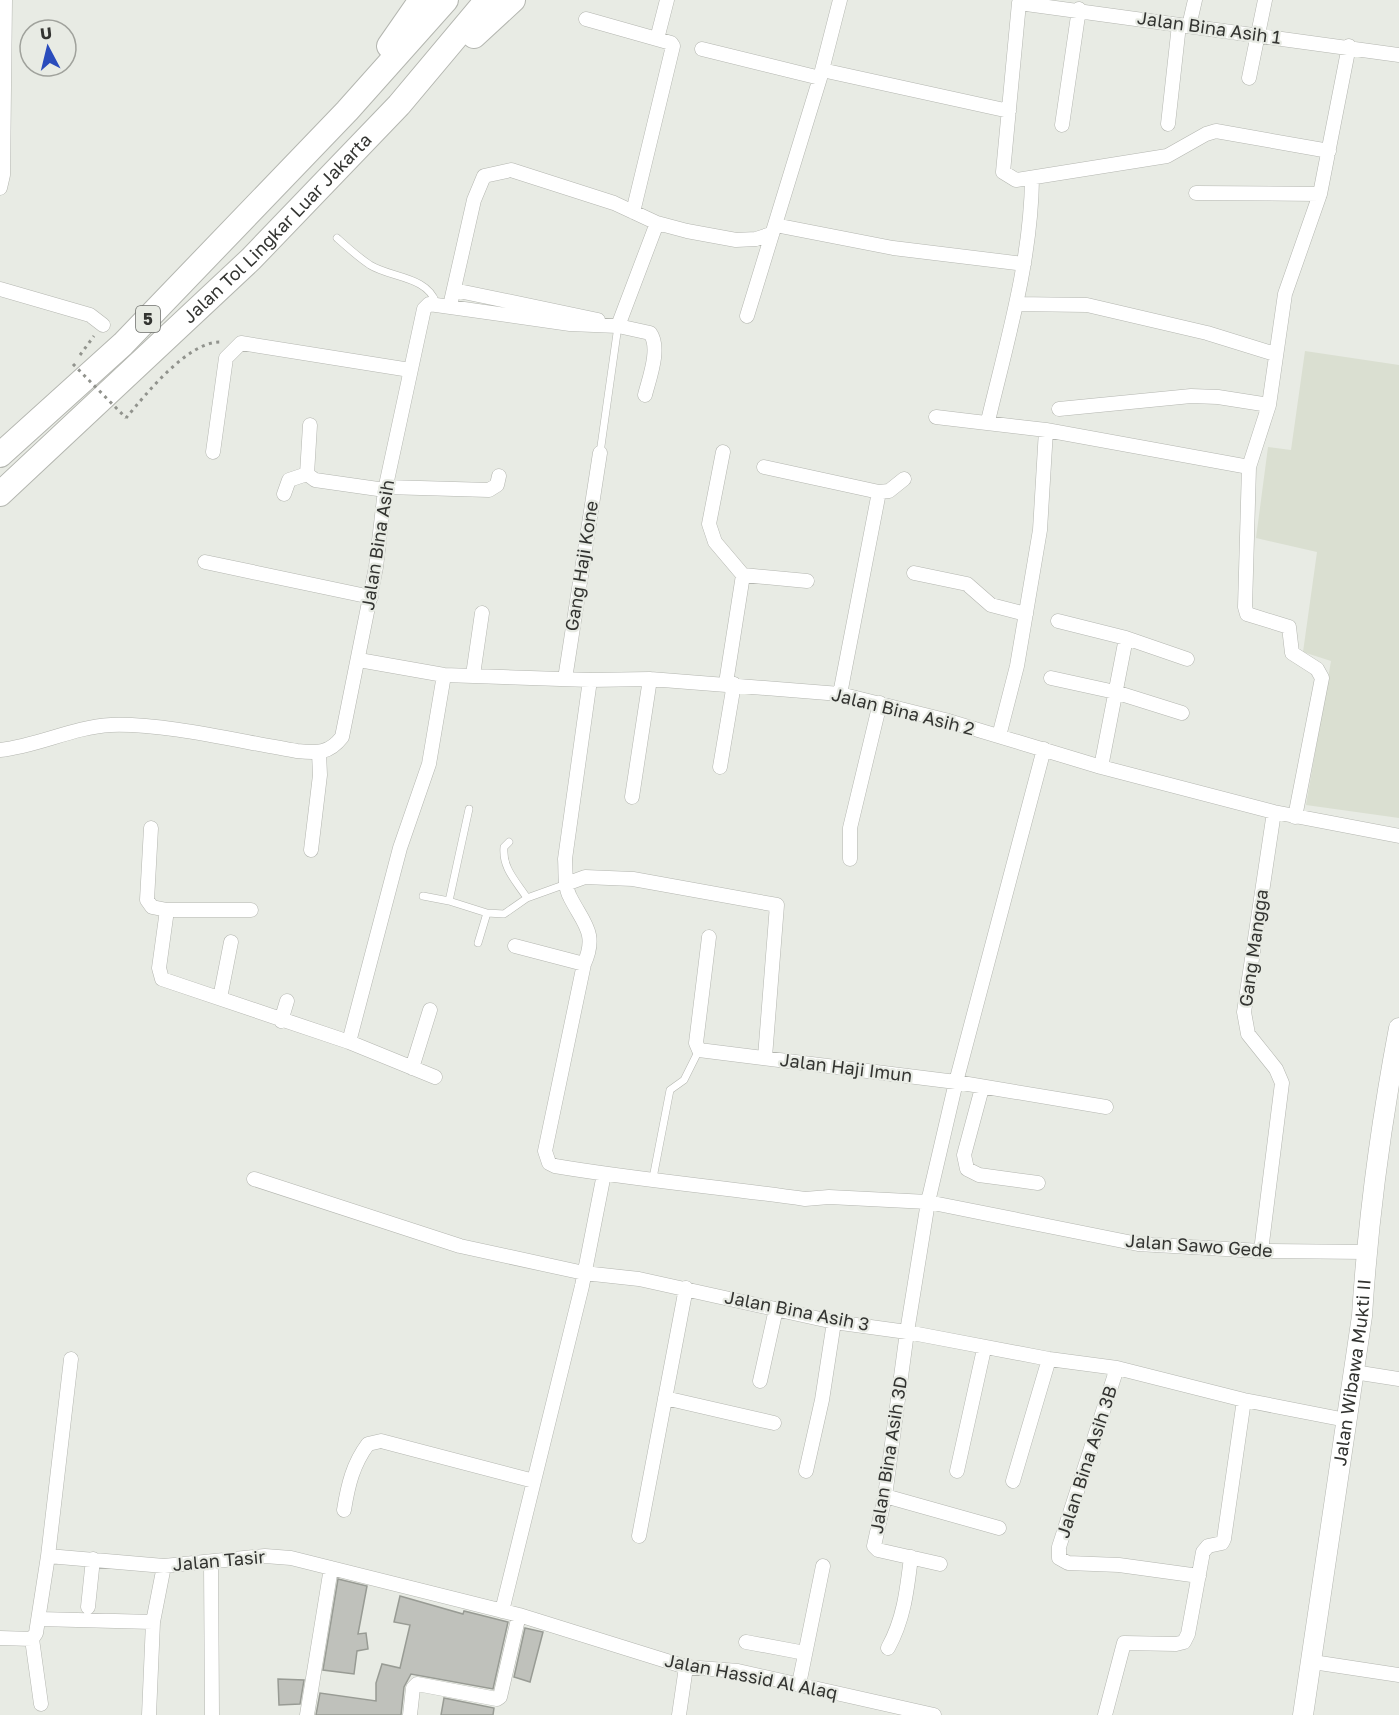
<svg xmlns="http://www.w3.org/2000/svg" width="1399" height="1715" font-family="'Golos Text',sans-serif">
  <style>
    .built { fill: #dadfd1 }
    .building { fill: #bfc1bb; stroke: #989b94; stroke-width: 1.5 }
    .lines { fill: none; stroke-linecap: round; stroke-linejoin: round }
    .service-casing { stroke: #b4b6b0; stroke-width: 8 }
    .minor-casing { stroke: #b4b6b0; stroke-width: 15 }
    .secondary-casing { stroke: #b4b6b0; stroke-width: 21 }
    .motorway-casing { stroke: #b4b6b0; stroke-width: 26 }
    .path { stroke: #91938d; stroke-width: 3; stroke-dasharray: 3 4.5; stroke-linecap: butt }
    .service { stroke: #fff; stroke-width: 7 }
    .minor { stroke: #fff; stroke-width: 14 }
    .secondary { stroke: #fff; stroke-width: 20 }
    .motorway { stroke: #fff; stroke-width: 24 }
    .path-bridge { stroke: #91938d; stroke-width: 3; stroke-dasharray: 3 4.5; stroke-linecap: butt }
    .labels { text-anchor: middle; stroke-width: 4.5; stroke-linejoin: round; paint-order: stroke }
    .shield { fill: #e8ebe4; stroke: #696b67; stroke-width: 1.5 }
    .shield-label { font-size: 16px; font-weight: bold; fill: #333431 }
    .street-label { font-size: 18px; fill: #333431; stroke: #e8ebe4 }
  </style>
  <rect width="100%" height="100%" fill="#e8ebe4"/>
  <path class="built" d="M1305,351l94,14v453l-93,-13 25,-144 -28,-9 14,-100 -61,-14 12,-91 23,3z"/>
  <path class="building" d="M338,1579l29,7 -9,48 8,-1 2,16 -11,2 -3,23 -31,-4z
    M400,1596l63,18 1,-3 44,11 -15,67 -82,-15 -7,13 -3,28h-85l4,-22 56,8v-18l6,-19 18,4 10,-43 -16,-3z
    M525,1628l18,4 -13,50 -16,-5z
    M278,1679l26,1 -4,24 -21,1z
    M444,1698l50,10 -1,7h-52z"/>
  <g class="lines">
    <g class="service-casing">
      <path id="service" d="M337,238c10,9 21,19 33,27 21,13 57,11 66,38
        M600,453l18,-127
        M469,809l-20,92 38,12 17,1 23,-16 39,-14
        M509,842l-5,5c-2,21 12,34 23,51
        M423,896l26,5
        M478,943l9,-30
        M653,1178l17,-88 14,-10 15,-30"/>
    </g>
    <g class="minor-casing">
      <path id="minor" d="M586,19l85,24 2,3 -40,166
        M1189,26l6,-26
        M657,39l10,-39
        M702,49l118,29
        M822,70l187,41
        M1249,78l16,-78
        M1168,124l11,-99
        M1062,125l17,-116
        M1329,151l-113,-20 -10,3 -39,22 -151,24 -13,-8 16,-169 380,52
        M0,188l3,-13 2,-175
        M1196,193l124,1
        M775,225l118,23 131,16
        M0,289l90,26 13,10
        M454,290l144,30
        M1016,304l71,1 120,28 68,21
        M450,306l24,-106 10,-24 27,-6 103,33 43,20 30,8 49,9 20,-1 15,-5
        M747,316l73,-238 20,-78
        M618,326l39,-103
        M1059,409l132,-13 27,1 51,8
        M936,417l110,13 203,37
        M988,421c19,-80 43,-160 44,-242
        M310,425l-3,49 8,6 70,10
        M213,452l13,-94 15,-15 169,27
        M723,452l-14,72 6,18 28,33 -17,108
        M764,467l115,25 10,-1 15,-12
        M386,487l103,3 8,-5 2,-9
        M284,494l5,-14 18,-6
        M205,562l166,35
        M914,573l53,11 24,21 35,9
        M743,575l64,6
        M1058,621l68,17 61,21
        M359,660l85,15 146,5 60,-1 190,15 105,26 156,47 173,45 125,24
        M473,675l9,-62
        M1051,678l64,14 67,21
        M565,679l35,-226
        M590,680l-25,179c1,12 -1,27 5,38 13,26 28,36 14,67l-39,187 4,12 6,3c82,14 166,21 250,33l24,-2 99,5 210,42 123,7 105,1
        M840,694l39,-202
        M999,736l18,-70 23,-136 6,-100
        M0,750c38,-4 73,-23 111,-25 55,-2 130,17 186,26 20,2 32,3 45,-14l34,-170 9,-77 39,-181 5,-5 141,20 48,2 32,7c11,15 -1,46 -5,62
        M720,767l14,-83
        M1101,767l25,-129
        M632,797l18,-118
        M1295,817l27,-139 -5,-9 -25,-16 -3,-26 -42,-13 -2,-7 4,-140 20,-62 16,-111 35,-100 29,-148
        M151,828l-4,72 5,7 15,3 -8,58 3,11 187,63 86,35
        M311,850l9,-75 -1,-22
        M850,859v-31l30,-125
        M566,884l19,-7 48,2 144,26 -12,152
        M167,910h84
        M709,937l-13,106 3,7 257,32 150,25
        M515,946l69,18
        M220,998l11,-56
        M281,1021l6,-20
        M349,1042l51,-194 29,-84 15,-89
        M412,1068l18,-58
        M982,1088l-18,67 3,14 12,6 59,8
        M254,1179l206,67 124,27 55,6 195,43 73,10 142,27 68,9 127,32 102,20
        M1261,1251l21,-168 -6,-14 -28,-35 -4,-22 30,-200
        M1117,1368l-58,179v11l9,5 51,2 80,11
        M1354,1372l45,7
        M760,1381l16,-72
        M665,1398l109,25
        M806,1471l16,-71 12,-78
        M957,1471l27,-122
        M1013,1481l36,-122
        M885,1496l114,32
        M344,1510c4,-25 9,-46 24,-66l13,-3 153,40
        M639,1536l47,-248
        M48,1556l23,-197
        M211,1563l1,152
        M940,1564l-62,-14 -4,-4 11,-50 22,-164 21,-130 28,-120 88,-333
        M88,1607l5,-48
        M502,1611l80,-325 22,-112
        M39,1619l114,3
        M0,1638l32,1 4,-6 12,-77 116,10 101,-10 26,2 228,57 167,52 52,4 196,44
        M32,1639l9,65
        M746,1642l59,11
        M888,1648c16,-29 19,-58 23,-91
        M1313,1662l86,13
        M799,1684l24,-118
        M149,1715l4,-93 11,-56
        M307,1715l24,-147
        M410,1715l3,-27 4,-4 80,15 3,-2 19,-82
        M679,1715l7,-48
        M1105,1715l19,-72 52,1 8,-2 4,-8 15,-82 5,-6 14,-3 2,-4 20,-139"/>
    </g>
    <g class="secondary-casing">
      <g id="secondary">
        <path id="s1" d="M1303,1715l59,-399c6,-97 19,-193 37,-288"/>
      </g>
    </g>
    <g class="motorway-casing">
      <g id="motorway">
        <path d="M474,36l39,-36"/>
        <path d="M389,46l32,-46"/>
        <path d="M0,455l123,-111 224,-233 99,-111"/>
        <path id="s2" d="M0,494l251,-235 148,-154 88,-105"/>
      </g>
    </g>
    <path class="path" d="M80,355l14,-19
      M126,418c20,-24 62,-77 95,-76"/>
    <use href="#service" class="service"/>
    <use href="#minor" class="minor"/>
    <use href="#secondary" class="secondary"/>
    <use href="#motorway" class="motorway"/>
    <path class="path-bridge" d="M73,364l53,54"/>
  </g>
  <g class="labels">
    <rect class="shield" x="136" y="306" width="24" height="26" rx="4.5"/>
    <g class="shield-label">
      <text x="148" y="325">5</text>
    </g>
    <g class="street-label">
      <text transform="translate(1209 28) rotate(8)" y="6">Jalan Bina Asih 1</text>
      <text dy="6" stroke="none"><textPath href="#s2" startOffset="384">Jalan Tol Lingkar Luar Jakarta</textPath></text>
      <text transform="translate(378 545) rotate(-81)" y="6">Jalan Bina Asih</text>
      <text transform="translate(582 566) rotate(-81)" y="6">Gang Haji Kone</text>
      <text transform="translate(903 712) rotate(14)" y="6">Jalan Bina Asih 2</text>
      <text transform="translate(1254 948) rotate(-82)" y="6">Gang Mangga</text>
      <text transform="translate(846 1068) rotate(7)" y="6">Jalan Haji Imun</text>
      <text transform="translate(1199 1246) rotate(4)" y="6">Jalan Sawo Gede</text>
      <text transform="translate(797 1311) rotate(11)" y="6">Jalan Bina Asih 3</text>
      <text dy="6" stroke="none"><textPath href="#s1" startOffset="346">Jalan Wibawa Mukti II</textPath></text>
      <text transform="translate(889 1455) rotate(-81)" y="6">Jalan Bina Asih 3D</text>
      <text transform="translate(1087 1462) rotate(-72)" y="6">Jalan Bina Asih 3B</text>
      <text transform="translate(219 1561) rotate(-5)" y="6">Jalan Tasir</text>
      <text transform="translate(751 1677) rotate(11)" y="6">Jalan Hassid Al Alaq</text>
    </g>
  </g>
  <g transform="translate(48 48) rotate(353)"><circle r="28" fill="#e8ebe4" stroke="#a0a29c" stroke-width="1.5"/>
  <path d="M0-4.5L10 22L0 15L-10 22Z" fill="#2a4cbc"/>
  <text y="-9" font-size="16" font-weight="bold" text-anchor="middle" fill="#333431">U</text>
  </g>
</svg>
